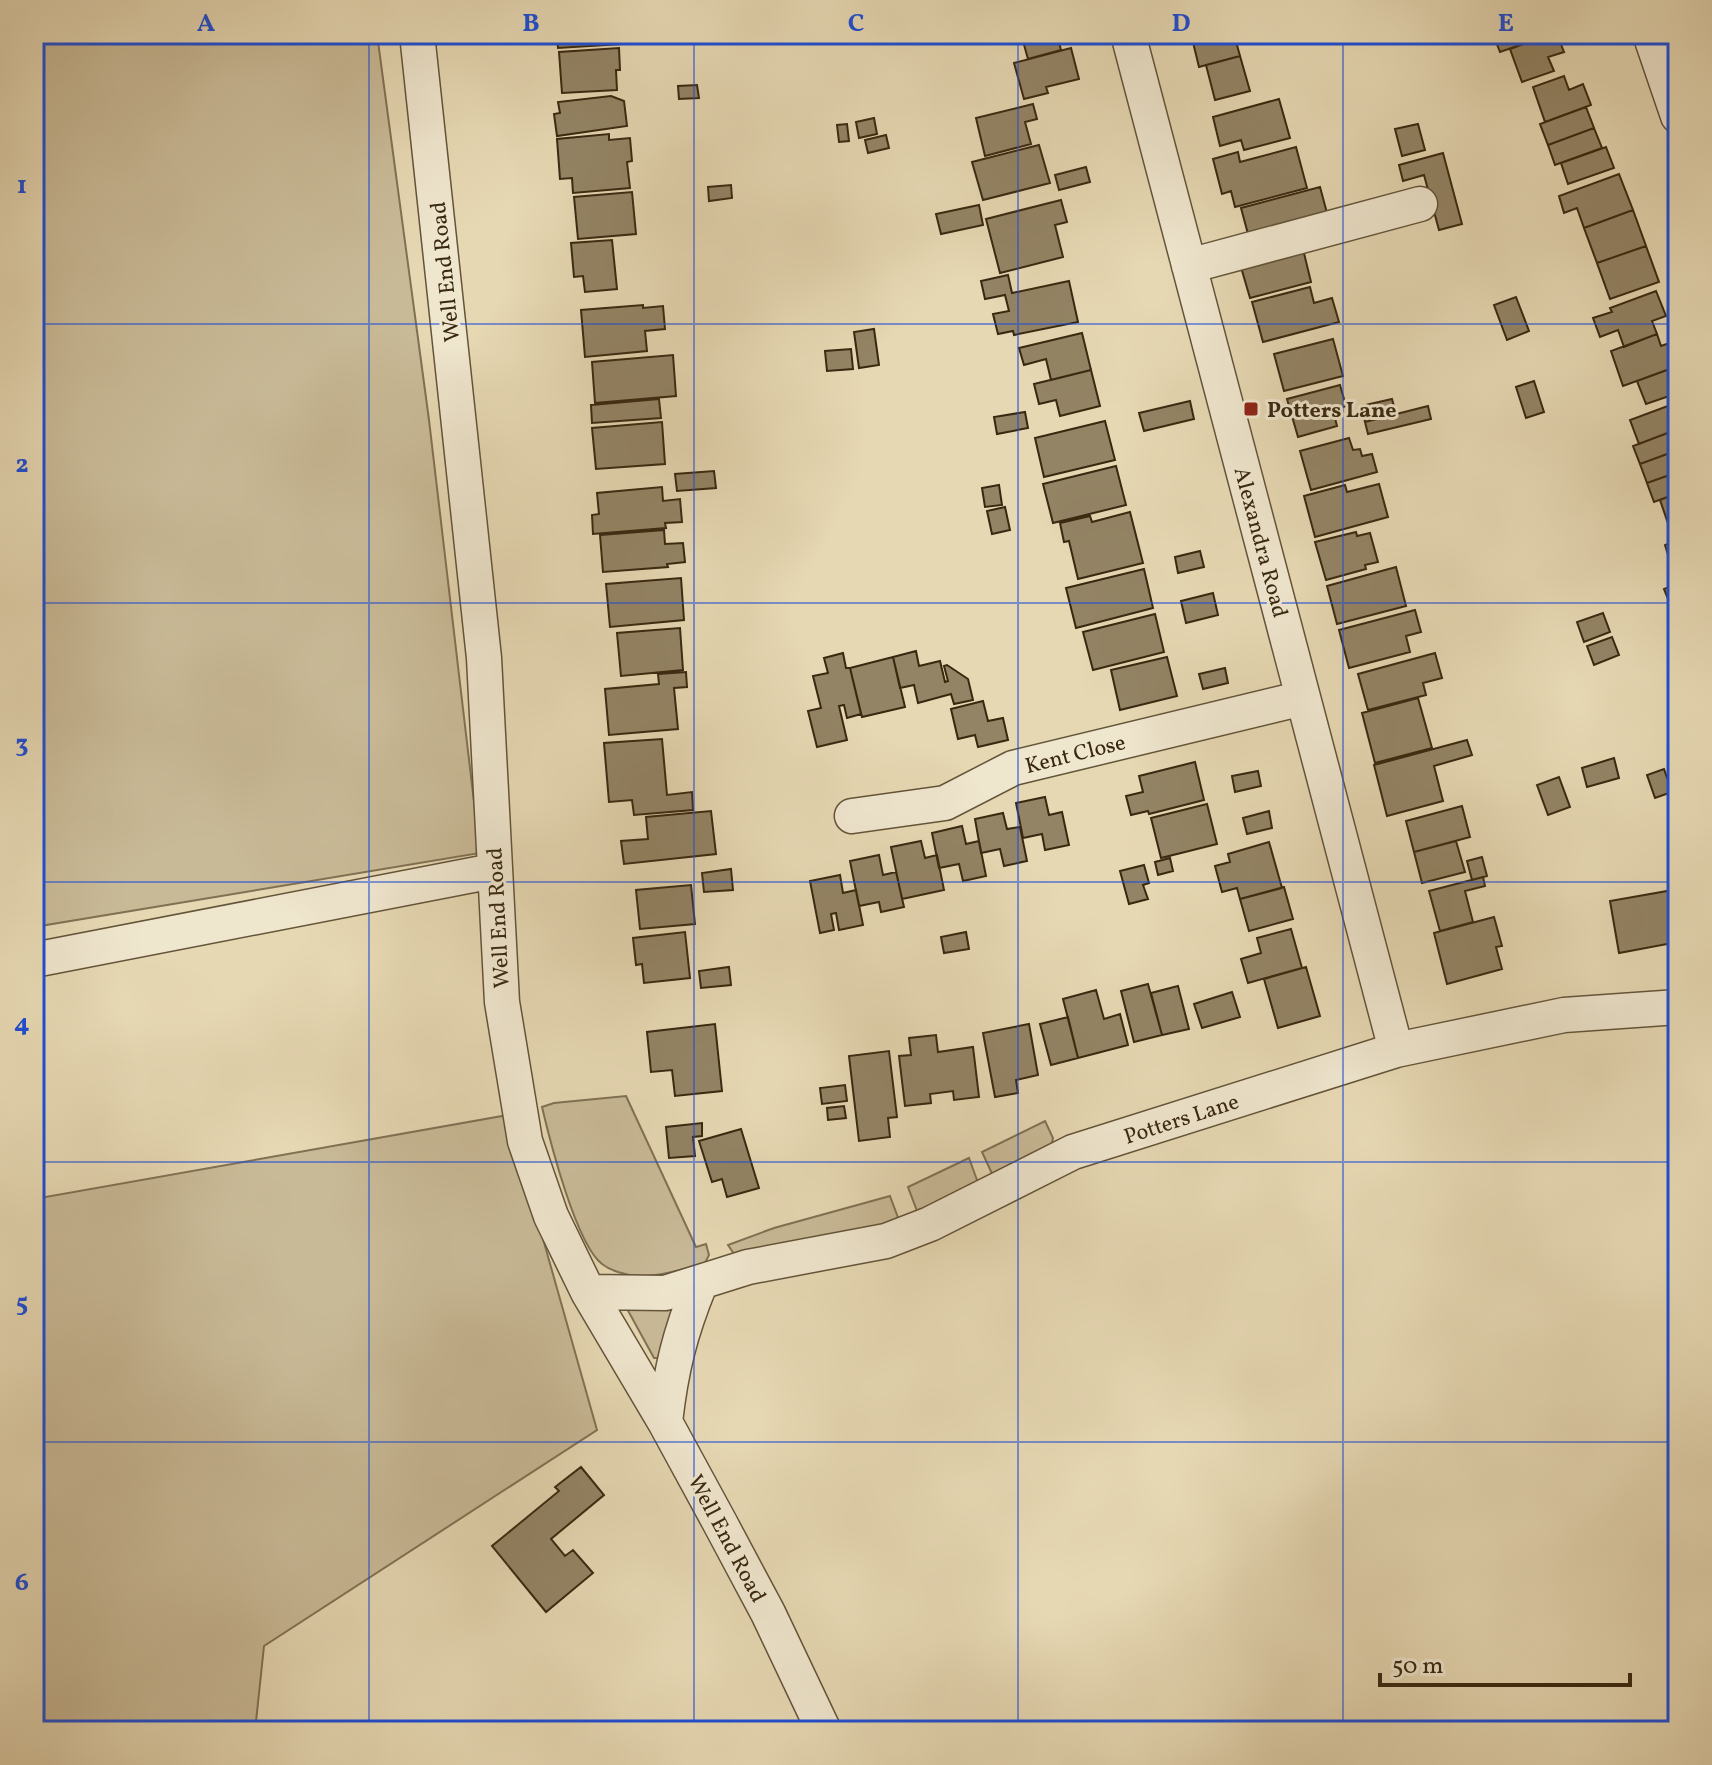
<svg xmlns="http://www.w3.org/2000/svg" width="1712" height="1765" font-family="Vollkorn,serif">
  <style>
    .green { fill: #c9ba97; stroke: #817154; stroke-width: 2 }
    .building { fill: #938465; stroke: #392810; stroke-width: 2 }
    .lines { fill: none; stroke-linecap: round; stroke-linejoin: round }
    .minor-casing { stroke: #645439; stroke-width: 37 }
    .minor { stroke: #efe6ce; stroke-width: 34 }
    .grid { fill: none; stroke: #1d4ed8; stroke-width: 2; stroke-opacity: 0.55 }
    .poi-dot { fill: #8f2418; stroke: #efe6ce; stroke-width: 3 }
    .labels { text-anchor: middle; stroke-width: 6; stroke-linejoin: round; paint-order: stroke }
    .street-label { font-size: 22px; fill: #392810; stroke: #efe6ce }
    .poi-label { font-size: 22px; font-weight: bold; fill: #392810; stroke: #efe6ce; text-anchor: start }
    .neatline { fill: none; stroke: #1d4ed8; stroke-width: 3 }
    .grid-label { font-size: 26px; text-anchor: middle; font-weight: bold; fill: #1d4ed8 }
  </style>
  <rect width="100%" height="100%" fill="#e6d8b3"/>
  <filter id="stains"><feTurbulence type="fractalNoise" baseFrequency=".0025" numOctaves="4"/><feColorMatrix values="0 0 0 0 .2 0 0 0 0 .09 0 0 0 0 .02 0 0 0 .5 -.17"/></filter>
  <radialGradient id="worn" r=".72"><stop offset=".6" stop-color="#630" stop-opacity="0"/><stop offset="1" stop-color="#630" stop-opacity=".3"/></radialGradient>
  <path class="green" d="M34,34h343l52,386 51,433 -446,74z
    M626,1096l70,151 10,-3 3,11 -4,8c-22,6 -45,14 -68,13 -11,-1 -26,-5 -35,-12 -26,-20 -52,-123 -60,-157l12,-4z
    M508,1115l89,315 -333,216 -9,85h-221v-532z
    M1045,1121l8,17 -2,9 -57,31 -12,-26z
    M969,1158l8,22 -1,9 -59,22 -9,-24z
    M890,1196l10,27 -164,34 -8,-12 46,-17z
    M674,1304l1,5 -17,49h-4l-28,-51z"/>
  <path class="building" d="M557,34h80l1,9 -80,5z
    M1021,34h36l4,16 -33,9z
    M1191,34h43l6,22 -41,11z
    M1493,34h58l-51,18z
    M1551,34h6l7,18 -16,5 6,14 -32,11 -12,-33z
    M619,48l1,22h-4l1,20 -55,3 -3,-41z
    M1071,48l8,31 -33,8 2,6 -24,6 -10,-36z
    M1240,56l10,35 -35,9 -9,-35z
    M1564,76l5,14 14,-6 8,21 -46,17 -12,-35z
    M697,85l2,13 -20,1 -1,-13z
    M611,96l13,5 3,25 -70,10 -3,-22 6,-1 -2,-11z
    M1279,99l11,39 -46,12 -3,-10 -21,6 -7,-29z
    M1033,104l4,15 -12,3 6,22 -46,12 -9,-38z
    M1586,107l8,21 -46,17 -8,-21z
    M874,118l3,16 -18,4 -3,-16z
    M847,124l2,17 -10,1 -2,-17z
    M1418,124l7,26 -23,6 -7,-27z
    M1594,128l8,20 -47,17 -7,-20z
    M609,134v6l21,-2 2,23 -5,1 3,26 -57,5 -1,-15 -12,1 -3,-40z
    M886,135l3,13 -21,5 -3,-13z
    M1039,145l11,38 -67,17 -11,-38z
    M1296,147l11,41 -72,19 -4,-16 -9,3 -9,-35 25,-7 2,10z
    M1606,147l8,21 -46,16 -7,-21z
    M1443,153l19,71 -23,6 -15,-55 -21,6 -4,-16z
    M1086,167l4,15 -31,8 -4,-15z
    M1619,174l14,36 -49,18 -7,-20 -13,5 -5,-17z
    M731,185l1,13 -23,3 -1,-14z
    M1320,187l10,37 -79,21 -10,-37z
    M632,192l4,42 -58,5 -4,-42z
    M1061,200l6,22 -12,3 8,32 -63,16 -14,-54z
    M979,205l4,20 -42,9 -5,-20z
    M1633,210l13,36 -49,17 -13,-35z
    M612,240l5,49 -32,3 -2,-16 -9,1 -3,-34z
    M1301,241l10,41 -61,16 -12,-41z
    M1646,246l13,36 -49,17 -13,-36z
    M1008,275l4,18 57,-12 9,41 -64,13 -1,-4 -15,3 -5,-20 16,-3 -4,-16 -20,4 -4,-18z
    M1310,287l4,16 18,-5 7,24 -76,20 -11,-40z
    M1656,291l10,25 -14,5 5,13 -33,13 -6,-17 -18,7 -7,-19 19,-6 -2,-4z
    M1516,297l13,34 -22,9 -13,-35z
    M643,305v3l20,-2 2,23 -20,2 2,20 -62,6 -4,-47z
    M874,329l5,36 -20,3 -5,-36z
    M1082,333l9,37 -40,10 -5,-21 -22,6 -5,-17z
    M1657,334l4,12 14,-5 3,25 -55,20 -12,-35z
    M1333,339l10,37 -59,15 -10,-37z
    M851,349l2,20 -26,2 -2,-20z
    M673,355l3,41 -81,7 -3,-41z
    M1678,366v27l-32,11 -9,-23z
    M1091,370l9,36 -40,10 -4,-16 -17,4 -5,-20z
    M1534,381l10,31 -18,6 -10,-31z
    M1340,385l6,21 -13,4 4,16 -39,11 -11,-38z
    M659,399l2,19 -69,5 -1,-18z
    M1392,399l4,15 -31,8 -4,-16z
    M1190,401l4,18 -50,12 -5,-18z
    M1676,403l2,26 -39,15 -9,-24z
    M1428,406l3,13 -63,15 -3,-12z
    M1025,412l3,16 -31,6 -3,-17z
    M1105,421l10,39 -71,17 -9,-39z
    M662,422l3,42 -69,5 -4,-41z
    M1678,429v21l-38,14 -7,-18z
    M1349,438l4,12 7,-1 2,7 10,-2 5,18 -66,18 -11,-39z
    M1678,450v22l-31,11 -7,-19z
    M1116,466l10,39 -73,18 -10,-39z
    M714,471l2,17 -39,3 -2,-17z
    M1678,472v21l-24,9 -7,-19z
    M1379,484l9,33 -73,20 -11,-41 41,-11 2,7z
    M999,485l3,20 -17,2 -3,-19z
    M662,487l1,14 17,-2 2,23 -17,1 1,5 -73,6 -1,-19 7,-1 -2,-21z
    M1678,493v39l-6,3 -12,-35z
    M1005,507l5,23 -18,4 -5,-23z
    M1130,512l13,51 -65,16 -9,-38 -5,1 -4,-19 30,-7 2,6z
    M664,530l1,14 18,-1 2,19 -18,2 1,3 -65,5 -3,-37z
    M1356,532l1,4 13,-3 8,29 -13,3 1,4 -40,11 -11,-38z
    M1678,540v39l-2,1 -11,-35z
    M1200,551l4,16 -26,6 -3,-16z
    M1396,567l10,39 -69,18 -10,-38z
    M1144,569l9,39 -77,20 -10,-40z
    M681,578l3,42 -74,7 -4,-43z
    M1678,579v22l-8,3 -6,-15 13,-5 -1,-4z
    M1213,593l5,22 -32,8 -5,-22z
    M1415,610l6,22 -15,4 4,16 -61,16 -10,-38z
    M1603,613l7,19 -26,10 -7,-20z
    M1155,614l9,38 -71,18 -10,-38z
    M680,628l3,42 -62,6 -4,-43z
    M1612,637l7,18 -25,10 -7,-19z
    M916,651l3,15 21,-5 5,21 3,-1 -4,-15 3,-1 21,14 5,21 -19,4 -3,-10 -33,9 -4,-18 -14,3 -7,-31z
    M843,653l3,15h4l11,46 -14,4 -3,-13 -5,1 8,34 -30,7 -9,-36 13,-3 -8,-32 15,-3 -4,-15z
    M1435,653l7,25 -19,5 3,12 -58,15 -10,-36z
    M893,657l12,50 -43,10 -12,-49z
    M1167,657l10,39 -57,14 -9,-40z
    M1225,668l3,15 -25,6 -4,-15z
    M686,672l1,15 -13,1 4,41 -69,6 -4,-46 54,-5 -1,-10z
    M1418,698l14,50 -57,15 -13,-50z
    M983,701l5,20 15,-3 5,22 -30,7 -3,-12 -17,4 -7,-30z
    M662,739l5,56 25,-3 1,18 -59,5 -2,-15 -23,2 -5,-59z
    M1467,740l5,15 -38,11 9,35 -56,15 -13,-51z
    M1614,758l5,20 -32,9 -5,-19z
    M1195,762l9,38 -55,14 -1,-3 -17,4 -5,-19 17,-4 -4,-16z
    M1664,769l8,23 -17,6 -8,-23z
    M1258,771l3,15 -26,6 -3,-16z
    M1559,777l11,30 -22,8 -11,-30z
    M1045,797l4,18 13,-3 7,33 -24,5 -3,-16 -19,4 -7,-35z
    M1207,804l10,40 -56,14 -10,-40z
    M1462,806l8,31 -56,15 -8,-31z
    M711,811l5,43 -92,10 -3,-23 27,-2 -2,-22z
    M1269,811l3,17 -25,6 -4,-16z
    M1003,813l4,16 13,-2 7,34 -23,5 -4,-17 -19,4 -6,-34z
    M962,826l4,18 13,-3 7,35 -23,5 -4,-17 -20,4 -7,-35z
    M921,841l4,17 12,-3 7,35 -42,9 -11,-52z
    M1456,841l9,31 -43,11 -8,-31z
    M1269,842l13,46 -42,11 -3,-11 -15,4 -7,-26 15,-4 -2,-8z
    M879,855l4,20 13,-3 8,35 -23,5 -2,-10 -20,4 -9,-45z
    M1482,857l5,19 -15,4 -5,-19z
    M1170,858l3,13 -15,4 -3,-13z
    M1144,865l5,18 -6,2 5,14 -19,5 -9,-33z
    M731,869l2,21 -29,2 -2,-19z
    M840,875l3,18 13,-3 7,35 -24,5 -3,-17 -5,1 3,16 -14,3 -10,-52z
    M1483,877l2,9 -20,5 8,31 -33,9 -11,-40z
    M691,885l4,39 -55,5 -4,-39z
    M1284,887l9,32 -44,12 -9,-32z
    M1673,890l5,27v25l-59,11 -9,-52z
    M1494,917l8,29 -6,1 6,22 -55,15 -13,-51z
    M1291,929l11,39 -54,15 -7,-24 20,-6 -4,-15z
    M685,932l5,46 -46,5 -2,-19 -6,1 -3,-27z
    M966,932l3,17 -25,4 -3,-16z
    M729,967l2,18 -30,3 -2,-17z
    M1306,967l14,49 -42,12 -14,-49z
    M1148,984l14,51 -28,7 -13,-51z
    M1178,986l11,43 -27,6 -11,-42z
    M1096,990l8,29 16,-5 8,31 -50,13 -15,-59z
    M1232,992l8,25 -38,11 -8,-24z
    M1068,1017l10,41 -27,7 -11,-41z
    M715,1024l7,67 -47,5 -3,-26 -21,2 -4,-40z
    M1029,1024l9,51 -22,5 2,13 -23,4 -12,-64z
    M936,1035l2,17 35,-5 6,50 -25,3 -1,-9 -23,3 1,9 -26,3 -6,-50 12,-1 -2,-17z
    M889,1051l8,66 -9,1 2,19 -31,4 -10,-85z
    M845,1085l2,16 -25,3 -2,-16z
    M844,1106l2,12 -18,2 -1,-12z
    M702,1123v13l-9,1 2,19 -26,2 -3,-31z
    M741,1129l18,59 -32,9 -5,-18 -10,3 -13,-41z
    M581,1467l23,28 -53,44 14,17 8,-6 20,23 -47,39 -54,-66 67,-55 -4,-4z"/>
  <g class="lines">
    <g class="minor-casing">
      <path id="minor" d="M417,34l67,624 18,344 23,139 26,75 37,76 77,130 55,101 48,90 56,118
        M1128,34l268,1016
        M1650,34l28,82
        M1189,266l231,-62
        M852,816l93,-13 68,-35 290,-70
        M34,960l459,-89
        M588,1292l77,1 83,-26 138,-26 44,-17 143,-72 323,-102 168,-35 114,-8
        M665,1422c6,-53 15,-89 35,-138"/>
    </g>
    <use href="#minor" class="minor"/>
  </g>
  <path class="grid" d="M369,34v1697M694,34v1697M1018,34v1697M1343,34v1697M34,324h1644M34,603h1644M34,882h1644M34,1162h1644M34,1442h1644"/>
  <rect class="poi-dot" x="1243" y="401" width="16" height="16" rx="4"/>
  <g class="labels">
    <g class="street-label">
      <text transform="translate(444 272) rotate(-96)" y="8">Well End Road</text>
      <text transform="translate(1262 542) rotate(75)" y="8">Alexandra Road</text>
      <text transform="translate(1075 753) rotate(-14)" y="8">Kent Close</text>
      <text transform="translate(497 918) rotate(-93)" y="8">Well End Road</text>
      <text transform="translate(1181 1118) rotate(-18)" y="8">Potters Lane</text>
      <text transform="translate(728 1538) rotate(62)" y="8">Well End Road</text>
    </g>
    <g class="poi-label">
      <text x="1267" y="417">Potters Lane</text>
    </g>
  </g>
  <rect width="1712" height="1765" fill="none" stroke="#e6d8b3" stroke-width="88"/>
  <path d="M1380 1673v12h250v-12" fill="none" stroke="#392810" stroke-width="4"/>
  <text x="1392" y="1673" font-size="24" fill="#392810" stroke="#efe6ce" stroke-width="6" paint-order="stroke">50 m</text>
  <rect x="44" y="44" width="1624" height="1677" class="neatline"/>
  <g class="grid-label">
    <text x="206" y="31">A</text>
    <text x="531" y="31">B</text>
    <text x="856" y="31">C</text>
    <text x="1181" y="31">D</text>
    <text x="1506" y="31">E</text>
    <text x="22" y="193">1</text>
    <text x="22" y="472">2</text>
    <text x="22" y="752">3</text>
    <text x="22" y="1031">4</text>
    <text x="22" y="1311">5</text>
    <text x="22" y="1590">6</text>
  </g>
  <rect width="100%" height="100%" filter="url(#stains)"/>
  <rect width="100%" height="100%" fill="url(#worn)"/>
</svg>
